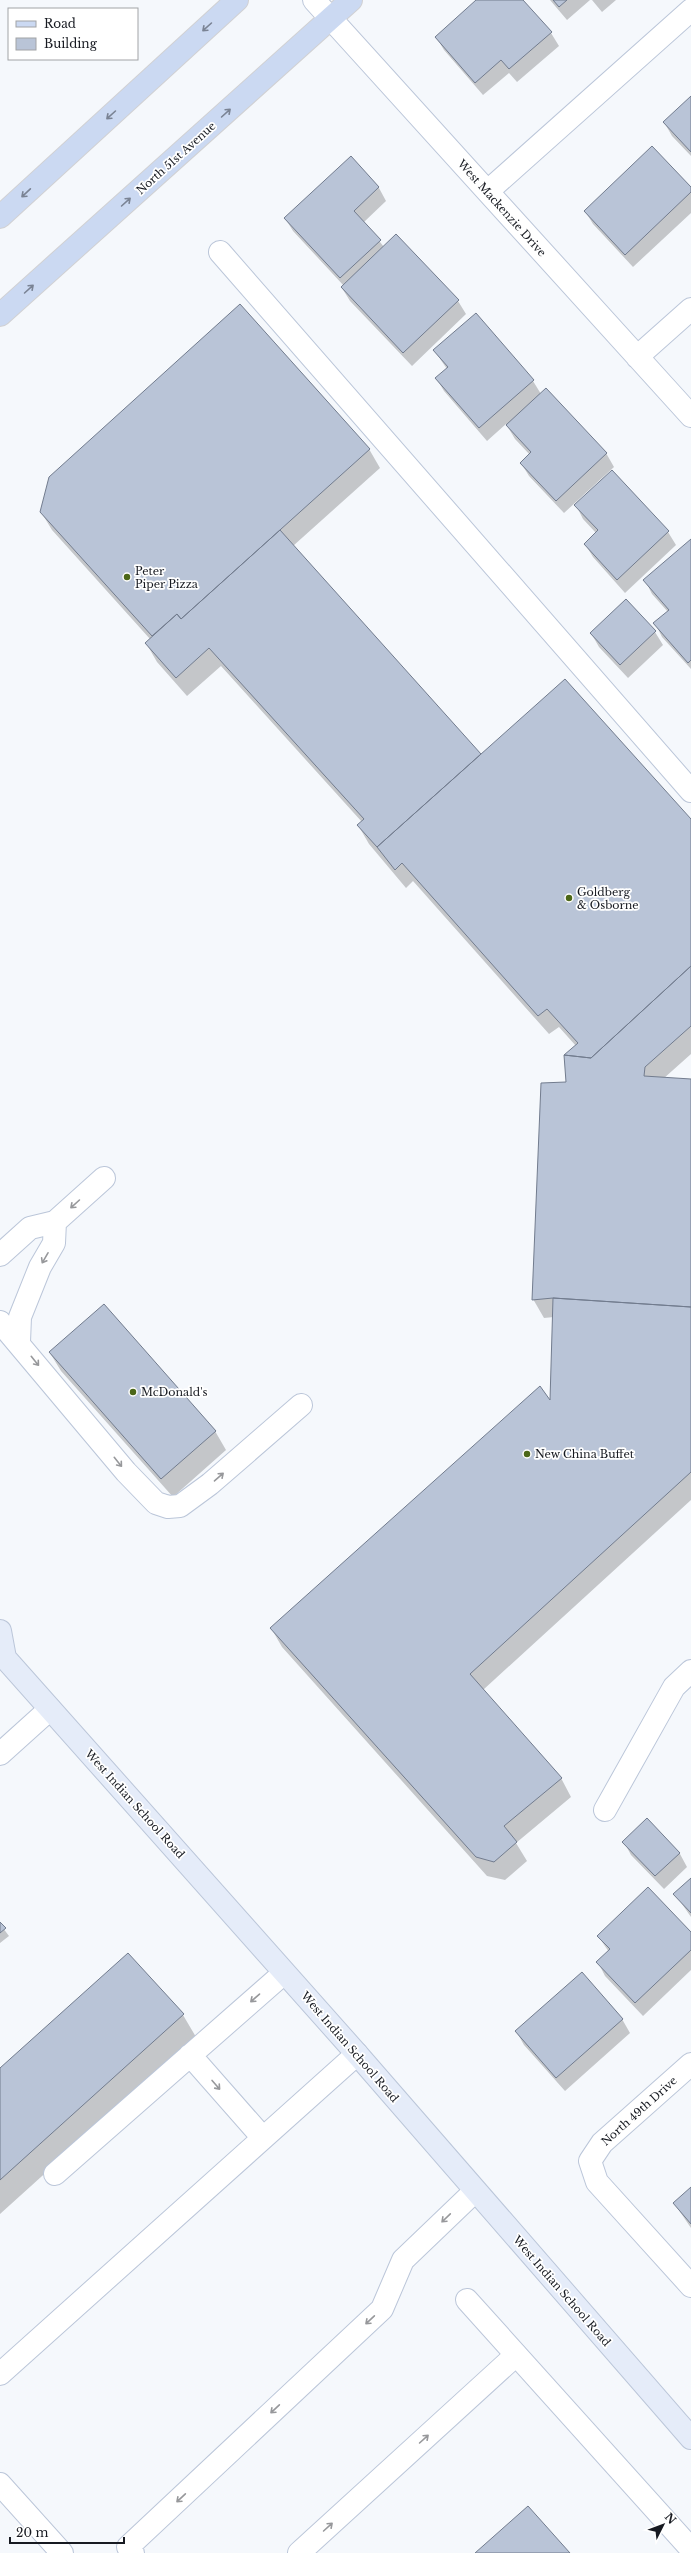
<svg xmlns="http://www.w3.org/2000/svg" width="691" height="2553" font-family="'Libre Baskerville',serif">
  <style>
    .shadow { fill: #0003 }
    .building { fill: #b9c4d7; stroke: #727c8e }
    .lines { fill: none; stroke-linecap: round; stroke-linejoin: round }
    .lane-casing { stroke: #bbc6d9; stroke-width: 24 }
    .street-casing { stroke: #bbc6d9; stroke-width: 24 }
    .secondary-casing { stroke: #bbc6d9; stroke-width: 24 }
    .primary-casing { stroke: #d1d1d3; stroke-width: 24 }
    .lane { stroke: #fff; stroke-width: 22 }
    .street { stroke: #fff; stroke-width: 22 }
    .secondary { stroke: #e5ecf9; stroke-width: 22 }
    .primary { stroke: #cbd9f2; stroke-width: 22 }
    .oneway { stroke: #7a8394 }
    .oneway2 { stroke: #97989b }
    .poi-dot { fill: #4c6718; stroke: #fff; stroke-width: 1.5 }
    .labels { text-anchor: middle; stroke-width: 3.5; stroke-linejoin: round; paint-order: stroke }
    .street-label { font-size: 11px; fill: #171a21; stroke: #fff }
    .poi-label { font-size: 11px; fill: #171a21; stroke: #fff; text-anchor: start }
  </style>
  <rect width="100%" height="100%" fill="#f5f8fc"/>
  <path class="shadow" d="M478,0h44l29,33 8,13 -42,36 -8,-9 -26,22 -39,-45 -8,-13z
    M550,0h40l-23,20z
    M592,0h24l-14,12z
    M691,97v59l-19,-20 -8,-14z
    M351,158l28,30 7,13 -22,21 20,25 12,-12 62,66 8,13 -54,52 -62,-65 -8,-13 2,-2 -51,-55 -8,-13z
    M691,188v25l-58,54 -40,-43 -8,-13z
    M476,314l57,67 8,13 65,59 8,14 -50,46 -35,-37 -8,-13 9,-8 -15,-16 -9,-15 -19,17 -43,-50 -8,-13 11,-9 -13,-19z
    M369,449l11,19 -87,78 188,210 210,65v233l-28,25 28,1v420l-208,190 78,88 10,19 -55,46 11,18 -22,19 -18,-4 -205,-229 -11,-19 280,-225 3,-86 -10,1 -11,-19 43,-253 -17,-19 -10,7 -136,-153 -7,7 -37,-44 -11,-19 4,-3 -141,-156 -34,30 -30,-34 -11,-19 4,-4 -98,-109 -11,-18z
    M576,505l92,27 8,13 -51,48 -32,-36 -8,-13 11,-11 -13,-14z
    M691,540v129l-29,-32 -7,-14 13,-11 -16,-18 -7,-14z
    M626,601l29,31 8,13 -35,33 -29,-31 -8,-14z
    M50,1353l165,78 11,19 -53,47 -112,-126z
    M647,1820l33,34 7,13 -23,22 -33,-34 -7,-13z
    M691,1880v37l-16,-23z
    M0,1924l9,12 -9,7z
    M691,1934v36l-48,46 -38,-40 -7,-14 11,-10 -11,-16z
    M183,2015l13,22 -196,177v-145z
    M622,2019l8,14 -65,58 -41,-46 -8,-14z
    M691,2189v39l-17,-25z"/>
  <path class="building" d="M476,0h47l29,32 -43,37 -8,-9 -26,23 -40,-46z
    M553,0h14l-8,7z
    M691,96v56l-28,-30z
    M652,146l39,41v5l-66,63 -41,-44z
    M351,156l28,31 -25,24 27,29 -41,38 -56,-60z
    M396,234l63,66 -56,53 -62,-66z
    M240,304l130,145 -189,170 -4,-5 -25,22 -112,-124 9,-35z
    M476,313l58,67 -55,48 -44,-50 13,-11 -15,-17z
    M546,388l61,65 -51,48 -36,-38 11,-11 -25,-27z
    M612,470l57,61 -52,49 -33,-36 14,-14 -24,-25z
    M280,530l201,224 -104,93 -20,-22 7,-6 -155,-171 -33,30 -31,-35 32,-29 4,5z
    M691,539v121l-3,3 -35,-40 16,-13 -26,-30z
    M626,599l30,32 -36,34 -30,-32z
    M565,679l126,140v147l-100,92 -27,-3 14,-12 -31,-34 -9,7 -136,-153 -7,7 -18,-23z
    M691,966v60l-46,41 -1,9 47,3v228l-138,-9 -21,2 9,-217 25,-1 -2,-27 27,3z
    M553,1298l138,9v165l-221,202 92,104 -58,48 13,16 -23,20 -18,-5 -206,-229 270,-242 10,14z
    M104,1304l112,127 -55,48 -112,-127z
    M647,1818l33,35 -25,23 -33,-34z
    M691,1878v35l-18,-19z
    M648,1887l43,45v18l-56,53 -39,-41 14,-13 -13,-13z
    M0,1922l6,6 -6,5z
    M128,1953l56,61 -184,166v-112z
    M582,1972l41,47 -67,59 -41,-47z
    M691,2187v37l-18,-21z
    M528,2506l42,47h-95z"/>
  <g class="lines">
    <g class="lane-casing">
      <path id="lane" d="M488,191l203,-181
        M220,252l471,539
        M0,1255l30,-27 25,-6 49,-44
        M0,1322l126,150 30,31 12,4 12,-1 30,-22 91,-79
        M19,1342l1,-25 20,-50 14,-24 1,-21
        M0,1754l50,-45
        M605,1810l69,-123 17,-16
        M190,2055l73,83
        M55,2174l229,-201
        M0,2374l357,-320
        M0,2484l62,69
        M133,2553l-5,-6 254,-238 21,-49 72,-69
        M299,2553l217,-198"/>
    </g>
    <g class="street-casing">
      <path id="street" d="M314,0l377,416
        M637,357l54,-48
        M691,2064l-89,79 -12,18 7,21 94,104
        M467,2300l224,249"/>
    </g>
    <g class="secondary-casing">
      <path id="secondary" d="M0,1631l5,27 352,396 334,384"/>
    </g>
    <g class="primary-casing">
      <path id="primary" d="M0,217l237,-217
        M0,315l351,-315"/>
    </g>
    <use href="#lane" class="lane"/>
    <use href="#street" class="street"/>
    <use href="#secondary" class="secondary"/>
    <use href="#primary" class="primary"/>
  </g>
  <defs><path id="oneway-shaft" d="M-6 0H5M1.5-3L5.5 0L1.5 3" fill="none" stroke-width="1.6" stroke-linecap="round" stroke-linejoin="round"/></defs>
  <g class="oneway">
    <use href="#oneway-shaft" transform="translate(207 27) rotate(138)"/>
    <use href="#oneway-shaft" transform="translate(226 113) rotate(-42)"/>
    <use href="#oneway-shaft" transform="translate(111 115) rotate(138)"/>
    <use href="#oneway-shaft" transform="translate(26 193) rotate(137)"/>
    <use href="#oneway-shaft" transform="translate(126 202) rotate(-42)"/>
    <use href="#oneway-shaft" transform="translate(29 289) rotate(-42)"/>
  </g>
  <g class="oneway2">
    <use href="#oneway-shaft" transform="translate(75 1204) rotate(138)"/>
    <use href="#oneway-shaft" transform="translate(45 1258) rotate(120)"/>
    <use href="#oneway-shaft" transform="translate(35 1361) rotate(51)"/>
    <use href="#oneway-shaft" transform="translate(118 1462) rotate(51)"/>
    <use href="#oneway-shaft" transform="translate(219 1477) rotate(-41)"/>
    <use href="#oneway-shaft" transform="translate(255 1998) rotate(139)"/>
    <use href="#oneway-shaft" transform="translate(216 2085) rotate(49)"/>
    <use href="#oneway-shaft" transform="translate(446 2218) rotate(136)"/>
    <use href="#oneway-shaft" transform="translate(370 2320) rotate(137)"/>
    <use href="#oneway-shaft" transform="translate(275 2409) rotate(137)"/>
    <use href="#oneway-shaft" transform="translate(424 2439) rotate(-42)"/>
    <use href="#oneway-shaft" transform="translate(181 2498) rotate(137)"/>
    <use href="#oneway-shaft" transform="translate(328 2527) rotate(-42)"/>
  </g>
  <g class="poi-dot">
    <circle cx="127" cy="577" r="4"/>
    <circle cx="569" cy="898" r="4"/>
    <circle cx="133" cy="1392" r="4"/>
    <circle cx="527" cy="1454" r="4"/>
  </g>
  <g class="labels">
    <g class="street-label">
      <text transform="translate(176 158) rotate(-42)" y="4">North 51st Avenue</text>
      <text transform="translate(502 208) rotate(48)" y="4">West Mackenzie Drive</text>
      <text transform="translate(135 1804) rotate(48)" y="4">West Indian School Road</text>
      <text transform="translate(350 2047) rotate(49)" y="4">West Indian School Road</text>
      <text transform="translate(639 2111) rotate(-42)" y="4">North 49th Drive</text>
      <text transform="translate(562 2291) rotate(49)" y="4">West Indian School Road</text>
    </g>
    <g class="poi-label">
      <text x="135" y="575">Peter<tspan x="135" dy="13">Piper Pizza</tspan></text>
      <text x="577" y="896">Goldberg<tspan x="577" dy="13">&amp; Osborne</tspan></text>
      <text x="141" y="1396">McDonald's</text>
      <text x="535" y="1458">New China Buffet</text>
    </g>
  </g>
  <rect x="8" y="8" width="130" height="52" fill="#ffffff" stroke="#a2a3a6"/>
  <rect x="16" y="21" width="20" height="6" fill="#cbd9f2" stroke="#a2a3a6"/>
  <text x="44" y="28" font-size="12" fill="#171a21">Road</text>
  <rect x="16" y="38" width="20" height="12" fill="#b9c4d7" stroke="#a2a3a6"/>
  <text x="44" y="48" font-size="12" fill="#171a21">Building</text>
  <g transform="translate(663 2525) rotate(48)" stroke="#ffffff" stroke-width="3" paint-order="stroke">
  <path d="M0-3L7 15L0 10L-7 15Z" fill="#171a21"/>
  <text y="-6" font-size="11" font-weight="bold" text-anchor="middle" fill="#171a21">N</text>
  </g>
  <path d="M10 2537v6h114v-6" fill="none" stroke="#171a21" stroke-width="2"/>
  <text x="16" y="2537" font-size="12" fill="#171a21" stroke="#ffffff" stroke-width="3" paint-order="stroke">20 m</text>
</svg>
